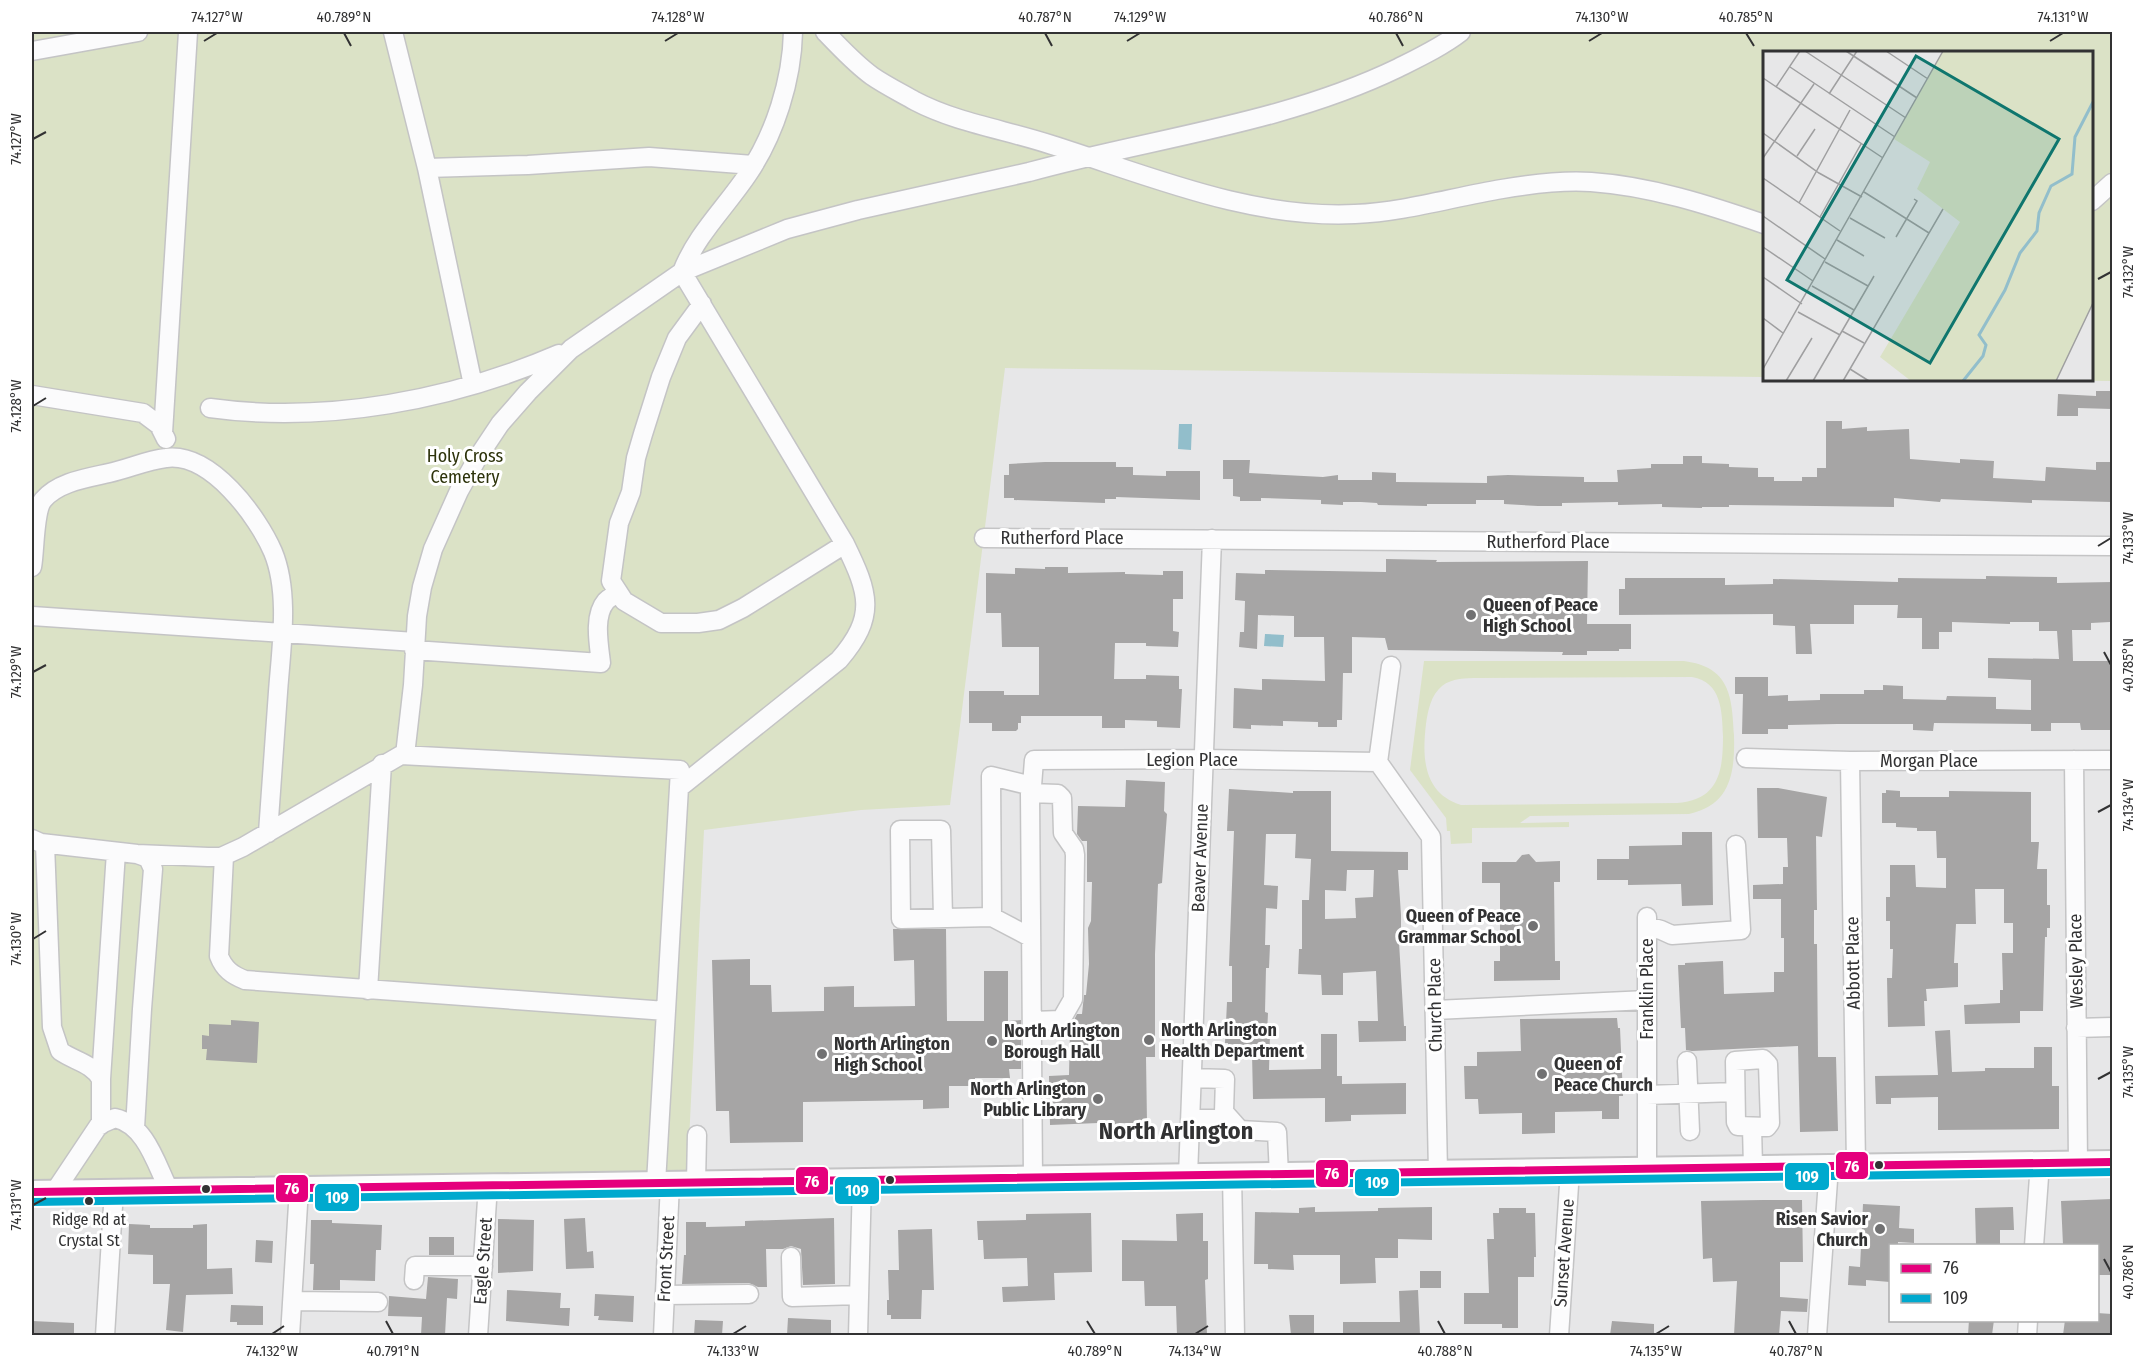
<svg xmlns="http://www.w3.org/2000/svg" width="2144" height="1367" font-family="'Fira Sans Condensed',sans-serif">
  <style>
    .green { fill: #dbe2c6; fill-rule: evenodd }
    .water { fill: #92becb }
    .building { fill: #a6a5a5; fill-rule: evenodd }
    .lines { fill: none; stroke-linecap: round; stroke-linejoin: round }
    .minor-casing { stroke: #c4c4c5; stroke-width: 21 }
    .major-casing { stroke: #c4c4c5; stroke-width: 26 }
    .minor { stroke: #fbfbfc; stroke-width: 18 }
    .major { stroke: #fbfbfc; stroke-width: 22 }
    .bus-1-casing { stroke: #fff; stroke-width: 12 }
    .bus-2-casing { stroke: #fff; stroke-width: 12 }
    .bus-1 { stroke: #e5007d; stroke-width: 8 }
    .bus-2 { stroke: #00a9ce; stroke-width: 8 }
    .ticks { fill: none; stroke: #323233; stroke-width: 2 }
    .poi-dot { fill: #717172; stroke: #fff; stroke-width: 2 }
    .bus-dot { fill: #323233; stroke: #fff; stroke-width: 2 }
    .labels { text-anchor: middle; stroke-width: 6; stroke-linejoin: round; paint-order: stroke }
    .bus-label { font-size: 16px; fill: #323233; stroke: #fff }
    .park-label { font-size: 18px; fill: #2d330b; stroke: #fff }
    .street-label { font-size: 18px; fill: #323233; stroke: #fff }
    .poi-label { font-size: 18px; font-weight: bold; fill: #323233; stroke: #fff; text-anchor: start }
    .district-label { font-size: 24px; font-weight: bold; fill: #323233; stroke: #fff }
    .inset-river { fill: none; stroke: #92becb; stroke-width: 3 }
    .inset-road { fill: none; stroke: #9f9fa0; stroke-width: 1.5 }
    .view { fill: #0f766e; fill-opacity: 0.15; stroke: #0f766e; stroke-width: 3 }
    .inset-edge { fill: none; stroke: #323233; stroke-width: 3 }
    .line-badge { stroke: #fff; stroke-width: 2 }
    .badge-label { font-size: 16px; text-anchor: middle; font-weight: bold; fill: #fff }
    .neatline { fill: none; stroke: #323233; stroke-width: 2 }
    .ticks-label { font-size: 15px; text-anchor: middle; fill: #323233 }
  </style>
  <rect width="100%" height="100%" fill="#e7e7e8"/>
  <path class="green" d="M32,32h2080v349l-101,-1h81v-328h-328v325l-759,-9 -55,437 -89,5 -157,20 -17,353 -655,9z
    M1424,661h260c46,6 48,35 50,74 1,37 -3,70 -45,79l-159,2 -10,7 49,-1v5l-97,1v15l-21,1 -1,-13h-3l-1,-13 -36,-48zM1692,677c30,5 30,35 31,59 0,35 -4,64 -46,67l-216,2c-38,-12 -39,-48 -35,-81 2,-14 5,-29 16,-38 10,-8 24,-8 36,-8z"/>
  <path class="water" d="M1179,424h13l-1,26 -13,-1z
    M1265,634l19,1 -1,12 -19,-1z"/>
  <path class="building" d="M2096,391h16v18l-34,-1v8h-21l1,-22 38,2z
    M1826,421h16v8l25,-2v4l42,-2 1,30 50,4v-4l34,2 -1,17 52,3 1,-14 50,3v-8h16v40l-80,-2v3l-91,-4 -1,3 -46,-4v9l-165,-2v2h-27v1l-40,-1v-3l-44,1v-3l-56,1v3h-24l-34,-2v-4h-28v4h-49v2l-49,-1 -1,-2 -16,-1h-18v3l-22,-1v-4l-60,-2v3h-21v-4l-7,-1v-17h-10v-19h27l-1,13 74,4 15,-2v5h34v-8l24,1v9l91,1v-7l21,-1 76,2v5h34l-1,-12 34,-2v-4h32v-8h19v7l27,1v3l29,1v9h16v4h28v-4h15v-9h9z
    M1045,462h71v5h17v8l33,1v-5h34v29l-84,-3v2h-11v4l-91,-3v-2h-10v-23h5v-11z
    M1386,559l51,1 -1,2 152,-1 -1,63h44v25h-12v2h-32v4h-25l1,-3 -175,-2 -3,-12 -33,-1v36h-9l-1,47h-5v7h-19v-5l-35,-1v5l-32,-1v4l-18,-1 1,-40 28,2v-11l63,2 -1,-44h-30v-21l-36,-1 -1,34 -18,-2 1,-15h4l1,-31 -10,-1 1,-27 29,1v-4l121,2z
    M1045,567h23v6l57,-1v2l38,1v-4h20v28h-10v32l6,1 -1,15 -32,-1v-3h-31l-1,36h32v-4l33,1v13h3l-2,39 -23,-1v-6l-32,-1v8h-23v-12h-81v7h-3v6l-2,2h-24v-8h-23v-32h35v4h35v-48h-37l-1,-34h-15v-40l29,1v-6l30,1z
    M1986,576l71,1v6l55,-1v36h-2v4l-19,1v7h-19l1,31h39v69h-31l-1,-7h-29v8h-20v-7l-97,-1 -1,8 -20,-1v-6h-76l-49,1v4h-20v5h-26l1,-40h-8v-17h33v19l20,-1v6l32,-1v-6h44v-4h19v-5l20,1v13l43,1 1,-4 49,1v12l35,1v-30l-43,-2v-20l71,1 -2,-28h-18v-9h-29v2l-58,-2v10h-13v17h-17v-31h-25l1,-13h-44v19h-44l2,30h-16l-1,-28 -22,-1v-11l-154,1v-26h6v-11h100v7l48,-1v-5l125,3v-4l88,1z
    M1126,780l39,2 -1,29 3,3 -5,69 -4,1 -3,70v103h-9l1,66h-28v11h-21v-11l-48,2 -1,-49 20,-1 1,-47 7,-14h5l2,-19h2l3,-31 -1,-36 3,-7 1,-39h-5v-41h-5l-5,-7 1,-28 47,1z
    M1757,788h21l49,9 -5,40 -6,-1 1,74h-3v34h3l1,113h18l2,74 -38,1 -2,-86 -106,5 -6,-1 -1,-22h-4l-3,-63h7v-2l38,-2 1,33 50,-2v-20h10v-34h-3v-39h-28v-14l30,-1v-17h5l-1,-29h-29z
    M1229,789l64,4v-2h38v60l77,1v18h-10l3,45v27h-2l5,84h2v15l-47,1 -1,-21h20l-2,-50 -33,2v22h-21l-1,-20 -23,-1 1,-25h3v-49h7l2,-41 -16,-1 1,-24h-30l-2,51 14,1 -1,23 -11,-1 -1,37h5l-1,23h-3l-1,44 3,1 -1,21h3l-1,36 52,-1v-35h16v42h5v8l64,-1v31l-55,1v6l-26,1v-24l-72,1 -1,-46 -24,-2v-8h-3l2,-41h5v-36h-3l5,-135h-7zM1347,870h27l-1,27 -18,1 1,20 -31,1v-29l21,1z
    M1886,790l14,1v6h49v-6l82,1v50h8l-2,27h10v36h3v23h-3v9h-2l-2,74h-23v12l-55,1 -1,-19 36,-2v-13h3l-1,-37h11v-30h-9v-34h-29l1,35h-20l-2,39h4v24l-32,2 1,12h-3l1,25 -37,1 -1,-49h5l1,-29h-3v-28h-4v-24h4v-32h25l1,22 30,1v-30h-9l-1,-27h-19v-3l-21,-1v-4h-14v-30h4z
    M1682,832h30l1,73 -31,1 -1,-22 -53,1v-5h-31v-21h32v-13l53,-1z
    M1529,854l7,8 24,-1v21h-6l1,79h5v19l-66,1v-20h6v-78h-18v-21h34l6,-7z
    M893,929h53l1,92h37v-50h24v50l13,-1v49h-12l1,9h-35v8h-26v22l-26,1v-9l-120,2v40l-73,1 -1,-32h-13l-4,-151 38,-1v26h21l1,27 52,-1v-24l30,-1v21l61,-1 -1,-46 -20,1z
    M1617,1018l1,10h2l3,68h-4v23h-17v-8l-47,1v21l-33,1v-21l-43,1 -1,-15h-13l-1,-33h13v-14l44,-1 -1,-32z
    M231,1020l28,2 -2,41 -51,-3 1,-11h-5v-14l7,1v-12l22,1z
    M1950,1030l2,42 33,-1v-3h49v-21h18v39h7v43l-121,1v-33l-47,1v6h-15l-1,-28 63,-1 -3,-44z
    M2112,1199v76h-15v-30h-34l-2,-44z
    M1763,1200h39l1,62h-23v35l28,2 -1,13 -26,-1 -2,24h-45l3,-54 -24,1 -1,-24 -9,1 -2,-58z
    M1863,1204l37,2 -1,22 15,1v14l-16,-1v3h-8v37l-24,-2v6l-18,-1 1,-19 11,1z
    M1315,1207v5l63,-1v-3l54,-1v33l-34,-1v19h-23l1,25 -36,1v-29h-47l1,15 -26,-1v-5h-14l1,-52 44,1v-5z
    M2013,1207l1,23h-14v15h-24l-1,-37z
    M1499,1208h27v5h9l1,44h-2v20h-16v51h-16v-4h-38v-31h25l-2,-54h7l-1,-26h6z
    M1091,1213l1,59 -38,1 1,27 -52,2 -1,-15 26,-1 -1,-28 -43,1 -1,-19h-5l-1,-19 49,-1v-6z
    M1203,1213v28h5v38l-3,1 2,55h-30l-1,-29h-31l-1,-25h-22v-41l55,1 -1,-27z
    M585,1218l2,34 6,-1 1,17 -28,1 -2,-50z
    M834,1218l1,66 -32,1 -2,-36 -10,-3 -8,3h-17l1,38h-9l-9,-4 -67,1 2,-29h2v-33h20v5l39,-1v-5z
    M498,1219l36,1 -1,51 -35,2z
    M311,1220h21v3l50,2 -1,25h-5l-1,31 -35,-1v10h-27l1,-26h-4z
    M129,1224l21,1v3h43v-3l14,-1v45l25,-1 1,26 -47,1 -3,37 -17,-2 4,-46h-17v-29l-25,-1z
    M932,1229l2,61h-12l-1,29h-30v-4h-4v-15h2l-1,-30h11l-1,-40z
    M429,1237h25v18h-25z
    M256,1240l17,1 -1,22 -17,-1z
    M1420,1271h21v17h-21z
    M428,1277l30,2 -1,20 -10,-1 -2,37h-24l1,-18 -34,-1 1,-20 37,3z
    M507,1290l54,3 -1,15h10l-1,18 -63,-5z
    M1418,1290l2,45h-77v-13h57l-1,-31z
    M595,1294l39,2 -1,26 -35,-2 1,-4h-5z
    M231,1305l32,1v19h-26v-3h-7z
    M2097,1313l15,1v21h-49l2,-15h32z
    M1289,1315h25v20h-23z
    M788,1318l43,2v15h-44z
    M695,1320l28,1 -1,14h-28z
    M1969,1320h25l-2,15h-24z
    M32,1321l42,2v12h-42z
    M1612,1321l42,3v11h-44z"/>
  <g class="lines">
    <g class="minor-casing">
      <path id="minor" d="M393,32l34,136
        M825,32c15,15 29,31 47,44 13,9 29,17 43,25 42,22 92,29 137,44 98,31 198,74 303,69 50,-2 98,-17 147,-25 29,-5 60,-9 89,-7 59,4 118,23 173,42
        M32,51l106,-19
        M2092,201l20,-18
        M702,304l-25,34 -16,39 -18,57 -7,24 -5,34 -12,31 -8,58 13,20 37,22h37l21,-3 24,-12 102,-64
        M473,385l-46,-217 101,-3 121,-8 104,8
        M32,395l111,18 16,12 7,14
        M210,408c117,16 242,-8 349,-54
        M163,433l25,-401
        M984,538l1128,8
        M32,567c3,-15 2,-56 11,-67 15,-18 44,-22 66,-27 19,-4 38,-13 57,-15 45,-6 92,59 107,94 17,41 8,97 5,140 -3,47 -7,94 -10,141
        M32,616l383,26
        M414,650l187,13c-2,-18 -8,-47 5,-62 4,-4 9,-6 12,-9
        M1391,666l-13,96 53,75 7,335
        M405,755l8,-70 4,-69 5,-29 11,-38 26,-58 19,-34 22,-33 28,-32 43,-43 111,-77 105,-43 71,-19 171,-38c123,-34 253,-48 369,-104 22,-11 45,-22 63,-36
        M1746,758l104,3 262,-1
        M2074,760l4,402
        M1850,761l6,405
        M679,788l160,-128c38,-44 30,-67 6,-116l-163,-272c14,-37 44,-65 66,-98 27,-40 44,-94 45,-142
        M1030,793l28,1 4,4 1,35 11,16 1,6 -2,144 -12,21 -29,1
        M32,839l9,4 96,11 71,3h13l22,-10 158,-92 279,15 -24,413
        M45,844l7,183 8,24c14,10 32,12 41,28v46
        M224,856l-5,100c5,13 13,19 26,24l421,31
        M992,917l-1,-141 41,10
        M1647,917v252
        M943,918l-2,-88h-41l1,89 91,-2 38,20
        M1647,926l14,4 11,5 69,-5 -5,-85
        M368,990l14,-226
        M1435,1010l212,-10
        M2076,1028l36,-1
        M1763,1059l5,5 2,59 -3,4 -29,-1 -2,-4 -1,-61z
        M1687,1061l3,70
        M1192,1078l33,1 -1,33 16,18 37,2 2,43
        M101,1079l15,-227
        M1647,1095l88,-3
        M1190,1119h40
        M1752,1127l1,40
        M135,1128l7,-119 11,-140 -5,-11 -11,-4
        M1232,1175l3,161
        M1188,1176l24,-637
        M1033,1178l-3,-385 2,-7 2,-26 170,-1 174,3
        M696,1183l1,-48
        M55,1191l44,-66 16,-7c31,7 41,46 54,72
        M2034,1246l6,-83
        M791,1257l1,40 67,-2
        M414,1280l1,-14h68
        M665,1295l84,-1
        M292,1301l86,1
        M105,1336l9,-146
        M290,1336l9,-148
        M478,1336l10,-151
        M663,1336l7,-153
        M858,1336l4,-156
        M1559,1336l11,-166
        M1817,1336l12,-170
        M2027,1336l1,-16"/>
    </g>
    <g class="major-casing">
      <path id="major" d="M32,1192l2080,-30"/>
    </g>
    <use href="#minor" class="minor"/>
    <use href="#major" class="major"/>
    <g class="bus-1-casing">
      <path id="bus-1" d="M32,1192l2080,-30"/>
    </g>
    <g class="bus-2-casing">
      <path id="bus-2" d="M32,1202l2080,-30"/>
    </g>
    <use href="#bus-1" class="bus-1"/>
    <use href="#bus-2" class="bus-2"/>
  </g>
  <path class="ticks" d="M344,33l7,13M1045,33l7,13M1396,33l7,13M1746,33l8,13M204,41l13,-8M665,41l13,-8M1127,41l13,-8M1589,41l13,-8M2050,41l13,-8M33,139l13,-7M2098,279l13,-7M33,406l13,-8M2098,546l13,-8M2104,652l7,13M33,672l13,-7M2098,812l13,-7M33,939l13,-8M2098,1079l13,-7M33,1205l13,-7M2104,1259l7,13M386,1321l7,13M1087,1321l8,13M1438,1321l7,13M1789,1321l7,13M272,1334l12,-8M733,1334l13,-8M1195,1334l13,-8M1656,1334l13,-8"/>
  <g class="poi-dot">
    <circle cx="1471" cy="615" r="6"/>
    <circle cx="1533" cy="926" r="6"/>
    <circle cx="1149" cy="1040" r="6"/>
    <circle cx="992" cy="1041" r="6"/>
    <circle cx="822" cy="1054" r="6"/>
    <circle cx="1542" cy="1074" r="6"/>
    <circle cx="1098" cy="1099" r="6"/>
    <circle cx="1880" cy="1229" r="6"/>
  </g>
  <g class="bus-dot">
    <circle cx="1879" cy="1165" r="5"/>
    <circle cx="890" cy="1180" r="5"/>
    <circle cx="206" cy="1189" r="5"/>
    <circle cx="89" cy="1201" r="5"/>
  </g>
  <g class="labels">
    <g class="bus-label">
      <text x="89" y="1225">Ridge Rd at<tspan x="89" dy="21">Crystal St</tspan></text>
    </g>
    <g class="park-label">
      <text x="465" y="462">Holy Cross<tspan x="465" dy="21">Cemetery</tspan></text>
    </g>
    <g class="street-label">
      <text x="1062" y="544">Rutherford Place</text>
      <text x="1548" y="548">Rutherford Place</text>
      <text x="1192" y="766">Legion Place</text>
      <text x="1929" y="767">Morgan Place</text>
      <text transform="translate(1200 858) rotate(-88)" y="6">Beaver Avenue</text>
      <text transform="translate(2076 961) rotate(-91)" y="6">Wesley Place</text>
      <text transform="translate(1853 963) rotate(-91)" y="6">Abbott Place</text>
      <text transform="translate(1647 989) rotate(-90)" y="6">Franklin Place</text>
      <text transform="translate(1435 1005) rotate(-91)" y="6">Church Place</text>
      <text transform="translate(1564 1253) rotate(-86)" y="6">Sunset Avenue</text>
      <text transform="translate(666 1259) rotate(-87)" y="6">Front Street</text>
      <text transform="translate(483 1261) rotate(-86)" y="6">Eagle Street</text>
    </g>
    <g class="poi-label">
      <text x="1483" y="611">Queen of Peace<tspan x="1483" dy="21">High School</tspan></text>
      <text x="1521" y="922" text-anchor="end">Queen of Peace<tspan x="1521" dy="21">Grammar School</tspan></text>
      <text x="1161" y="1036">North Arlington<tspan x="1161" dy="21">Health Department</tspan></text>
      <text x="1004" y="1037">North Arlington<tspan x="1004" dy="21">Borough Hall</tspan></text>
      <text x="834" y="1050">North Arlington<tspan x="834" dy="21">High School</tspan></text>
      <text x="1554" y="1070">Queen of<tspan x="1554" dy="21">Peace Church</tspan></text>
      <text x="1086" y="1095" text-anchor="end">North Arlington<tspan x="1086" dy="21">Public Library</tspan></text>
      <text x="1868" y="1225" text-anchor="end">Risen Savior<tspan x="1868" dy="21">Church</tspan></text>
    </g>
    <g class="district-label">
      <text x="1176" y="1139">North Arlington</text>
    </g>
  </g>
  <g transform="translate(1763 51)">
    <rect width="330" height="330" fill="#e7e7e8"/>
    <path d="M180,0h150v252l-37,78h-145l-31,-24 80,-135 -43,-33 13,-27 -36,-23z" fill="#dbe2c6"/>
    <path class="inset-river" d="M200,330l20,-25 3,-11 -7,-10 26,-45 15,-37 17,-22 2,-18 12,-27 21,-12 3,-37 18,-35"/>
    <path class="inset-road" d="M42,0l101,67M83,0l71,47M123,0l42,28M27,16l105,70M0,27l120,80M13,36l24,-36M66,43l28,-43M0,82l56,40 43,24M34,105l18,-27M0,107l51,-74M0,127l77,53M101,141l65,41M36,152l51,-93M0,165l62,43M57,166l41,-73M87,167l35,20M133,186l21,-36 -3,-2M74,189l27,16M0,196l50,34M62,211l43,24M0,226l39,27M49,235l42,24M35,261l42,23M0,267l20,15M79,280l22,12M0,318l180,-318M87,318l19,12M23,330l26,-43M50,330l61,-105M80,330l100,-172M293,330l37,-78"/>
    <path class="view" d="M153,5l143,83 -129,224 -143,-83z"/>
    <rect width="330" height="330" class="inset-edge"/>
  </g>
  <g class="line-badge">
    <rect x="1835" y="1151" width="34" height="29" rx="6" fill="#e5007d"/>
    <rect x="1315" y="1159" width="34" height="29" rx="6" fill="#e5007d"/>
    <rect x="1784" y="1162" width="46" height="29" rx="6" fill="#00a9ce"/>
    <rect x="795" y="1166" width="34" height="29" rx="6" fill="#e5007d"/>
    <rect x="1354" y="1168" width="46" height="29" rx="6" fill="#00a9ce"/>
    <rect x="275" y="1174" width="34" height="29" rx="6" fill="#e5007d"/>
    <rect x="834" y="1176" width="46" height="29" rx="6" fill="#00a9ce"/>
    <rect x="314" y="1183" width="46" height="29" rx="6" fill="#00a9ce"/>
  </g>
  <g class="badge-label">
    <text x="1852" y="1172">76</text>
    <text x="1332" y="1179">76</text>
    <text x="1807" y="1182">109</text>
    <text x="812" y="1187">76</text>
    <text x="1377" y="1188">109</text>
    <text x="292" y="1194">76</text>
    <text x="857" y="1196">109</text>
    <text x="337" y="1203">109</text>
  </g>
  <rect width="2144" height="1367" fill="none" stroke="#ffffff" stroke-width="66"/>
  <rect x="1889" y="1244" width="210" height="78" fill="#ffffff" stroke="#adadad" stroke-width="1.5"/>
  <rect x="1901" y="1264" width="30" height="9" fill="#e5007d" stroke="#adadad" stroke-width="1.5"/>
  <text x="1943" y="1274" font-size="18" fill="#323233">76</text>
  <rect x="1901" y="1294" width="30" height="9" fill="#00a9ce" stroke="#adadad" stroke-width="1.5"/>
  <text x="1943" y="1304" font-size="18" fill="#323233">109</text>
  <rect x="33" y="33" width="2078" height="1301" class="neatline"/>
  <g class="ticks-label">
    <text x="217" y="22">74.127°W</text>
    <text x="344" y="22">40.789°N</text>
    <text x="678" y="22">74.128°W</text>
    <text x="1045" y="22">40.787°N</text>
    <text x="1140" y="22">74.129°W</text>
    <text x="1396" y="22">40.786°N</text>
    <text x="1602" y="22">74.130°W</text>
    <text x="1746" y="22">40.785°N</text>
    <text x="2063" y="22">74.131°W</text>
    <text transform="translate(16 139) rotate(-90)" y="5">74.127°W</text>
    <text transform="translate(2128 272) rotate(-90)" y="5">74.132°W</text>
    <text transform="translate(16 406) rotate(-90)" y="5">74.128°W</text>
    <text transform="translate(2128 538) rotate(-90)" y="5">74.133°W</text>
    <text transform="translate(2128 665) rotate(-90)" y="5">40.785°N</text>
    <text transform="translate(16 672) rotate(-90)" y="5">74.129°W</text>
    <text transform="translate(2128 805) rotate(-90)" y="5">74.134°W</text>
    <text transform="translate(16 939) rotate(-90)" y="5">74.130°W</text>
    <text transform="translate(2128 1072) rotate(-90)" y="5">74.135°W</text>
    <text transform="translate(16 1205) rotate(-90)" y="5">74.131°W</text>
    <text transform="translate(2128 1272) rotate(-90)" y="5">40.786°N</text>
    <text x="272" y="1356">74.132°W</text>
    <text x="393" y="1356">40.791°N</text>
    <text x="733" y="1356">74.133°W</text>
    <text x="1095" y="1356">40.789°N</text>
    <text x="1195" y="1356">74.134°W</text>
    <text x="1445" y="1356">40.788°N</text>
    <text x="1656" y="1356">74.135°W</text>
    <text x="1796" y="1356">40.787°N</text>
  </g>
</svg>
